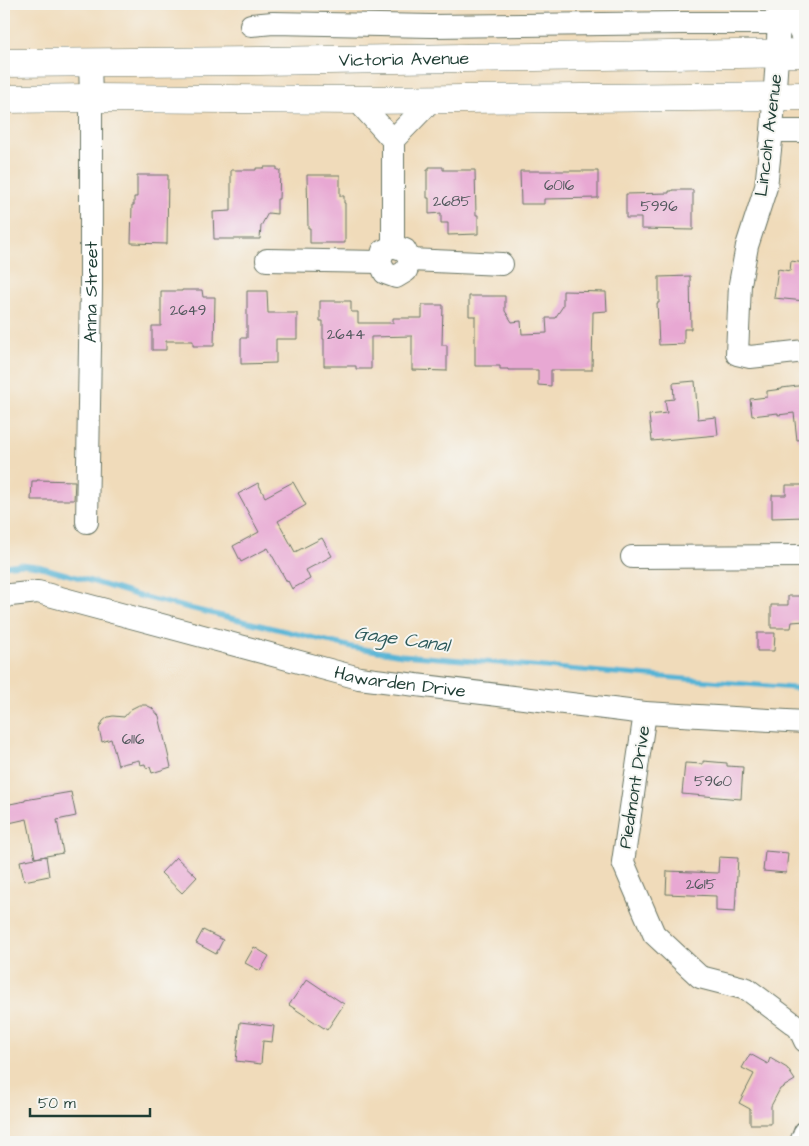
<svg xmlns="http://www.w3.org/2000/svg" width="809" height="1146" font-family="'Architects Daughter',sans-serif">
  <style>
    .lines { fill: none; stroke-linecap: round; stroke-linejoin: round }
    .stream { stroke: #57b4d5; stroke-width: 5 }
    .building { fill: #e8a8d3 }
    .minor-casing { stroke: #687463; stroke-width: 24 }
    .major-casing { stroke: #687463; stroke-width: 29 }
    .minor { stroke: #fff; stroke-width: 22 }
    .major { stroke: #fff; stroke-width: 28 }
    .labels { text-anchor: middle; stroke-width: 4; stroke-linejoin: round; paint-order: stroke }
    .number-label { font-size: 15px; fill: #51585c }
    .street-label { font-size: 18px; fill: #1f3d34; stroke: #f6f6f2 }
    .water-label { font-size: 19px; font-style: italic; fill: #2d5b5c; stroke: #f6f6f2 }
  </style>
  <rect width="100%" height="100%" fill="#f6f6f2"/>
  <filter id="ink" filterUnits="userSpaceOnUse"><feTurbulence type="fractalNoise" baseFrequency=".02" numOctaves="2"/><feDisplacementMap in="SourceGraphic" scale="10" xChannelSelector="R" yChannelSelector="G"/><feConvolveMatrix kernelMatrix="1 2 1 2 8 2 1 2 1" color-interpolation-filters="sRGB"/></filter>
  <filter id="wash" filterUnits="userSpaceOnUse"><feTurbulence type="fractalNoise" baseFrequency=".0096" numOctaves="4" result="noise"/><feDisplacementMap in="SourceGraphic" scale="20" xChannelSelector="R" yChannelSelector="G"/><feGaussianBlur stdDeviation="1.12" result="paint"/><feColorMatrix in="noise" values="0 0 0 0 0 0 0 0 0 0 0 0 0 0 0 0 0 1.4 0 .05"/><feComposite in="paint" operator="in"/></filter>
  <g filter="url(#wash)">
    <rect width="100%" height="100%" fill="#f0dbba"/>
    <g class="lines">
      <path class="stream" d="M4,566l16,-2 18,2 56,16 45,14 213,51 50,8 403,34"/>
    </g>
    <g id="blocks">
      <path class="building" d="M264,167h13v3h3l-1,29h-2v15l-9,-1 -7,13 -1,13h-46l-1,-27 18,-1v-41h25v-2h8z
        M429,167h14v3h32l1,45h2v19l-30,1v-12h-7v-10l-12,1v-16h-2v-28h2z
        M520,171h78v27l-54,1v5h-23z
        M137,175h31l-1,69 -36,-1 1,-38h2v-8h3z
        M307,175h33v21h4v7h1v40h-35v-15h-2z
        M672,190h21v40l-52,-1v-11h-15v-24l43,-1v-2h3z
        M791,261l14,2v38l-31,-3 4,-29 12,2z
        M690,276l1,53h-7v15l-25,1 -2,-42h2v-26z
        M182,290h20l1,7h12l-1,49h-21v-5h-27v9h-14v-24h9v-35h21z
        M247,291h20l1,22h29v26h-21v24l-35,1v-26h6z
        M563,291l43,1 1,19 -14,1 -1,58h-41v16l-13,-1v-15h-30v-1h-8v-3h-25v-50h-6v-20h36v15l7,11 9,-1 1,13 25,-1 -1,-15h9l8,-12z
        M320,301h31v11h7v11h35v-5h29v-13h21l-1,40h5v26l-35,-1v-34l-41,1v32h-15v-3h-32v-27h-1v-18h-3z
        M695,381l3,38 18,-2 2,18 -66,6 -3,-26 18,-2 -2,-13 9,-1 -1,-16z
        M805,385v54l-8,1 -3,-27 -16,2v-2l-26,3 -2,-17 17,-2v-6l15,-2v-1z
        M37,480l38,1 -1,19h-43l1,-19h5z
        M293,482l13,23 -28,16 17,31 27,-14 10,18 -26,14 4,9 -18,10 -4,-8 -1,1 -19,-34 -27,14 -8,-16 26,-14 -21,-38 20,-11 7,14z
        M786,485h19v32l-33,1v-23h14z
        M788,596h17v25l-13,1 -1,6h-20v-23h17z
        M757,633h18l-1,18h-17z
        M139,705h7l6,3 7,8 12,51 -19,6 -2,-6 -4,1 -1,-4 -5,1 -1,-5 -21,5 -7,-26 -9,3 -3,-13 4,-8 5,-4 5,-1 11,1 7,-8z
        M703,761l24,2v3l16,1 -2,32 -59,-5 3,-31 18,1z
        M71,792l5,24 -19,4 6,33 -28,5 -8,-39 -18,4 -4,-18 20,-4v-1z
        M765,851l23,2 -2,20 -23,-2z
        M46,856l3,20 -25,5 -4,-20z
        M176,857l21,20 -15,16 -21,-20z
        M719,857l19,1 -3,54 -19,-1v-15l-50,-2 1,-23 51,2z
        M203,930l20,10 -7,14 -20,-11z
        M254,947l15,9 -9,15 -15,-8z
        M307,979l37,25 -17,26 -38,-25z
        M240,1022l34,4 -2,16 -9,-1 -2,23 -25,-3z
        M750,1054l18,10 2,-6 17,10 8,12 -15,9 -9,17v18h-21v-15l-11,-6 15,-29 -12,-6z"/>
    </g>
  </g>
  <g filter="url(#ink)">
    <use href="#blocks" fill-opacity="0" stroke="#687463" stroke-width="1"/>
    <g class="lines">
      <g class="minor-casing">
        <g id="minor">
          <path d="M779,4l-1,39 -6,88 -6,56 -19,59 -7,38 -3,70 13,3 55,-6"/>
          <path d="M251,25l22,-2 159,3 251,-3h96"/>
          <path d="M362,100l1,7 30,33v106"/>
          <path d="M772,131h33"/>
          <path d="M393,140l32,-33 2,-8"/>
          <path d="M393,246l12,4 5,10 -4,11 -10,6 -11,-4 -5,-11 3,-11z"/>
          <path d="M267,260l113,2"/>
          <path d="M410,260l92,4"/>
          <path id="s1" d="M87,522l4,-234v-190l-1,-36"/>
          <path d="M632,557l173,-1"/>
          <path id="s2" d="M4,597l6,-2 28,-3 321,86 286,35 160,9"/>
          <path d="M645,713l-22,149 31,72 46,43 47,12 52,39 6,13"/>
          <path d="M801,1142l4,-10"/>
        </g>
      </g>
      <g class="major-casing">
        <g id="major">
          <path d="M794,4l4,17 7,14"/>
          <path id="s3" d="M4,63l256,-2 545,-8"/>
          <path d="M4,99l87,-1 271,2 443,-4"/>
        </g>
      </g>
      <use href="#minor" class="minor"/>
      <use href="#major" class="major"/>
    </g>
  </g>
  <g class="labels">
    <g class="number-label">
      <text x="559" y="190">6016</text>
      <text x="452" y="206">2685</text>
      <text x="659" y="211">5996</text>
      <text x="188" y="315">2649</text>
      <text x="346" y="339">2644</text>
      <text x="133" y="744">6116</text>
      <text x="713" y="786">5960</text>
      <text x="701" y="889">2615</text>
    </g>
    <g class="street-label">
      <text dy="6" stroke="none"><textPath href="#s3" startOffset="400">Victoria Avenue</textPath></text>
      <text transform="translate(768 135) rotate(-83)" y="6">Lincoln Avenue</text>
      <text dy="6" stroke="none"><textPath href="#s1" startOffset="230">Anna Street</textPath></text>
      <text dy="6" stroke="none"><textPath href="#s2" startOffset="408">Hawarden Drive</textPath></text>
      <text transform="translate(634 787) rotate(-81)" y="6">Piedmont Drive</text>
    </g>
    <g class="water-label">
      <text transform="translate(402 638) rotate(8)" y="7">Gage Canal</text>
    </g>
  </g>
  <rect width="809" height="1146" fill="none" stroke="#f6f6f2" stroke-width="20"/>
  <path d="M30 1108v8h120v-8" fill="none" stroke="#1f3d34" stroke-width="2.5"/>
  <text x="38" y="1108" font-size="15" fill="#1f3d34" stroke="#f6f6f2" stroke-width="4" paint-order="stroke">50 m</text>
</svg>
